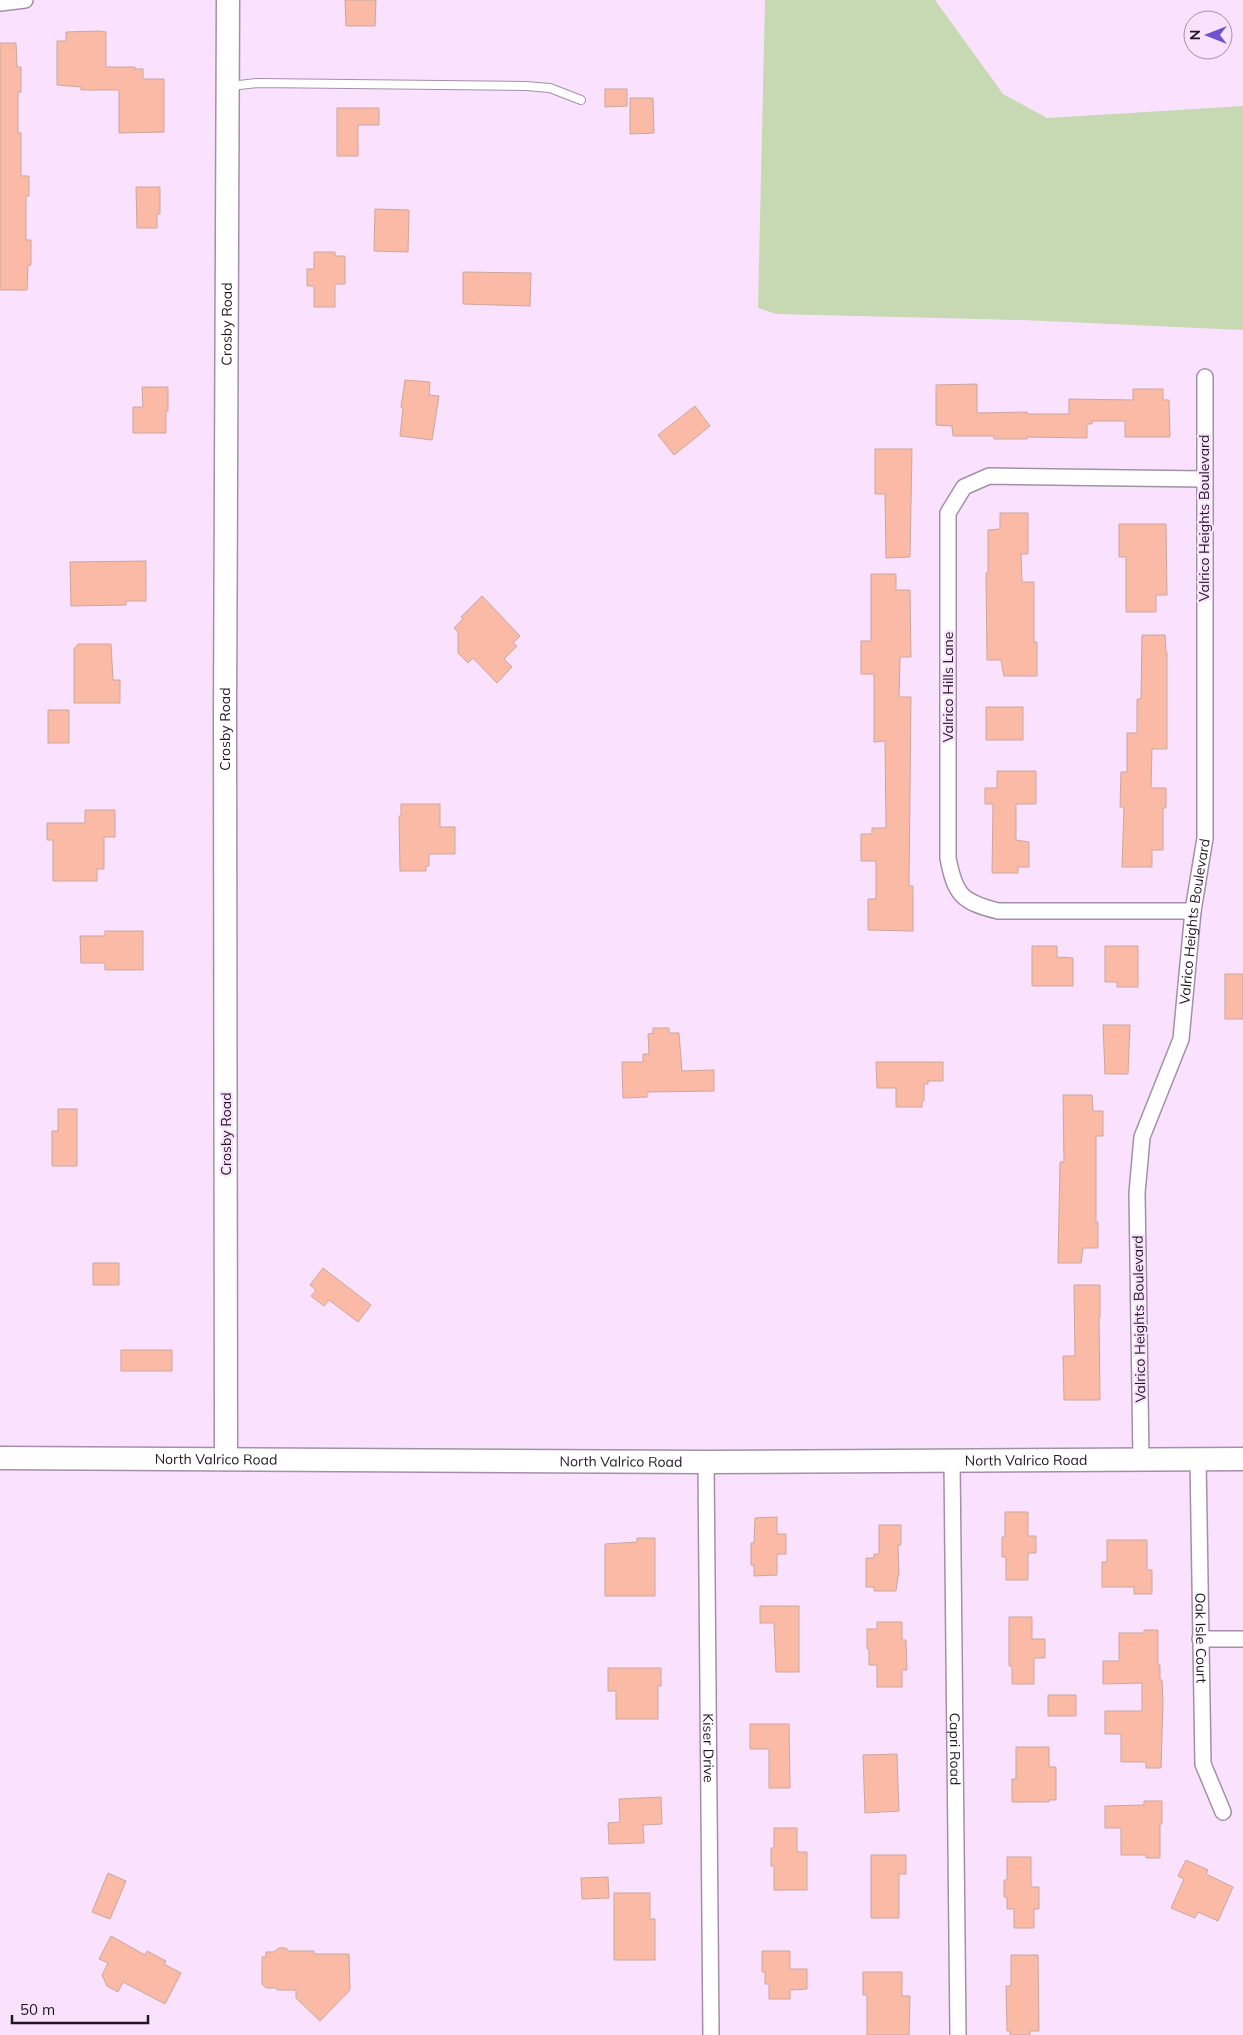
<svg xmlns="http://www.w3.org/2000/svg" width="1243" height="2035" font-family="Mulish,sans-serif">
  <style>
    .green { fill: #c6d9b3 }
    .building { fill: #fbbaa6; stroke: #caa79c }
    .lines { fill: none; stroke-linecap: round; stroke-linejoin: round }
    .lane-casing { stroke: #a48fa8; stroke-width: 10 }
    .street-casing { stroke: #a48fa8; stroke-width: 18 }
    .secondary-casing { stroke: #a48fa8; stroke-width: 25 }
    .lane { stroke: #fff; stroke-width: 8 }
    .street { stroke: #fff; stroke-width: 15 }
    .secondary { stroke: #fff; stroke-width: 22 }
    .labels { text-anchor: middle; stroke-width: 4.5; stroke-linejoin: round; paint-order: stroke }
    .street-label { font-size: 14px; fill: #201821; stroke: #fae2ff }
  </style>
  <rect width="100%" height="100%" fill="#fae2ff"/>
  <path class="green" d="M765,0h170l68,94 44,24 196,-12v224l-221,-10 -246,-6 -18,-6z"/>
  <path class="building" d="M345,0h31l-1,26h-29z
    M99,31l7,1v35h29v2h8v10h21v53l-45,1v-43h-38v-3l-24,-2v-44h9v-9z
    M0,43h16l1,24h4v25h-3v41h3v43h8v20h-3v44h5v25h-3l-1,25h-27z
    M605,89h22v17l-22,1z
    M630,98h23l1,35 -24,1z
    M337,108h42v17h-21v31h-21z
    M136,187h24v27h-3v14h-20z
    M375,209l34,1 -1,42 -34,-1z
    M314,252h21v4h10v28h-10v23h-21v-21h-7v-17h7z
    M463,272l68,1 -1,33 -67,-2z
    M405,380l25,2 -1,13 10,1 -7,44 -32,-4 3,-28 -2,-1z
    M977,384v29l50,-1v2h42v-15l64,1v-11h30v11h6l1,37h-45v-16h-33v3h-5v14l-60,-1v2h-33v-3h-41l-1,-10 -16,-1v-40z
    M142,387h26v24h-2v22h-33v-26h10z
    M695,406l15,20 -36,29 -16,-20z
    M875,449h37l-2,108 -24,1 -1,-64h-10z
    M1000,513h28v41h-7l1,28h12v60h3v34h-33l-3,-16h-14l-1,-87h2v-43l12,-1z
    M1119,524h47l1,71h-11v17h-30v-55h-7z
    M146,561v40h-20v4l-55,1 -1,-44z
    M871,574h25v16h14l1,67h-11l-1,40h12l-2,189h4v45l-45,-1v-31h8v-38h-15v-27h11v-6h14l-1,-87 -11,1v-68h-13v-33h10z
    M482,596l38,40 -7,7 4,3 -13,13 8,8 -15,16 -24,-25 -5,5 -10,-10v-21l-4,-4 9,-9 -2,-2z
    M1142,635h23l1,17h1v97h-15l-1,39h15v20h-3v42h-11v17h-30l2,-60h-4l1,-35h6v-39h10v-34h4z
    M78,644h33l2,36h7v23h-46v-54z
    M986,707h37v33h-37z
    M48,710h21v33h-21z
    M997,771h39v33h-20v36l13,2v25h-11v6h-26l1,-69h-8v-16h12z
    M401,804h39v23h15v27h-26v12h-3v5h-26l-1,-55h2z
    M85,810h30v27h-11v32h-7v12h-44v-41h-6v-17h38z
    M105,931h38v39h-38v-7h-24l-1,-27h25z
    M1032,946h25v11l16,1v28h-41z
    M1105,946h33v41h-21v-5h-12z
    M1225,974h18v45h-18z
    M1103,1025h27l-2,49h-23z
    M653,1028h16v5h10l3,38 32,-1v21l-67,1v5l-24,1 -1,-36h21v-8h6l-1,-20 5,-1z
    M876,1062h67v19h-15v3h-4v17h-2v6h-26v-19h-19z
    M1063,1095h29l1,16h10v25h-7v86h2v26h-15l-2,15h-23l2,-101h4z
    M58,1109h19v57h-25v-35h6z
    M93,1263h26v22h-26z
    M323,1268l48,37 -13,17 -29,-22 -5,6 -13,-10 5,-6 -6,-5z
    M1074,1285h26v33h-1l1,82h-36l-1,-44h12z
    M121,1350h51v21h-51z
    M1005,1512h23v24h8v17h-8v27h-22v-23h-4v-20h3z
    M777,1517v17h9v20h-9v21l-23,1v-11h-3v-22h3l1,-25z
    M879,1525h22v20h-3l1,31h-1l-2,15h-22v-4h-8v-29h8v-4h5z
    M637,1538h18v58h-50v-52l32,-2z
    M1107,1540h40v30h5v24h-18v-7h-32v-25h5z
    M760,1606h39v66h-23l-2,-49h-14z
    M1009,1617h23v22h13v19h-11v26h-22v-18h-3z
    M877,1622h25v18h4l1,30h-5v17h-25v-22h-8v-16h-2v-20h10z
    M1144,1630h14v35h2v15h2l1,23 -2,65h-15v-6h-25v-28h-16v-23h37v-28l-39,1v-23h16v-28h25z
    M608,1668h53v18h-3v33h-42v-28h-8z
    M1048,1695h28v21h-28z
    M750,1724h39l1,64h-21v-39h-19z
    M1016,1747h33v20h7v33h-7v2h-37v-23h4z
    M897,1754l2,57 -34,2 -2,-58z
    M661,1797l1,27 -19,1 1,18 -35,1 -1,-21 12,-1 -1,-23z
    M1144,1801h18v23h-2v34h-14v-3h-25v-27h-16v-22l39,-1z
    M774,1828h23v24h10v38h-33v-24h-3v-18h3z
    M871,1855h35v19h-7v44h-28z
    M1007,1857h24v30h8v22h-5v19h-20v-19h-7v-12h-3v-17h3z
    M1186,1860l22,10 -2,4 27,13 -15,34 -20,-9 -3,6 -24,-10 13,-29 -6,-3z
    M108,1873l18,8 -16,38 -18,-7z
    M608,1877l1,21 -27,1 -1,-21z
    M614,1893h36v26h5v41h-41z
    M111,1936l34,19 2,-4 19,10 -2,3 17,9 -16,31 -42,-22 -5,10 -11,-6 -5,-11 6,-12 -9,-4z
    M279,1948h7l3,3h25v3h35l1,36 -30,31 -24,-23v-8h-19v-2h-11l-4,-4v-27h4v-5h8z
    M762,1951h28v18h17v20l-17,1v9h-21v-15h-4v-12h-3z
    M1011,1955h27l1,76h-9v4h-20v-4h-3l-1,-45h5z
    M863,1972h39v24h8l-1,39h-42v-40h-4z"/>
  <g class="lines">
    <g class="lane-casing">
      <path id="lane" d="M230,86l27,-3 269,3 24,2 31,12"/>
    </g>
    <g class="street-casing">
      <g id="street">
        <path d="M0,3l25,-3"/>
        <path d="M1193,911h-195c-37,-9 -43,-17 -50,-53v-345l16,-26 25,-11 215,3"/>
        <path id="s1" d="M1141,1459l-4,-266 5,-56 39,-98 12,-128 12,-73v-461"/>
        <path id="s2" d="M1198,1459l5,305 20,48"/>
        <path id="s3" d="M952,1461l6,574"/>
        <path id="s4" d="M706,1462l5,573"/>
        <path d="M1200,1639h43"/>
      </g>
    </g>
    <g class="secondary-casing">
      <g id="secondary">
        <path id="s5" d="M0,1458l706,4 537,-3"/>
        <path id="s6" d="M226,1459l-1,-743 3,-716"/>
      </g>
    </g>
    <use href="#lane" class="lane"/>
    <use href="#street" class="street"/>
    <use href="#secondary" class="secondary"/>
  </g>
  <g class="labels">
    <g class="street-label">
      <text dy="5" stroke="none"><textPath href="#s6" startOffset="1135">Crosby Road</textPath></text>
      <text transform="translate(1204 518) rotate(-90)" y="5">Valrico Heights Boulevard</text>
      <text transform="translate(948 687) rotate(-90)" y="5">Valrico Hills Lane</text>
      <text dy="5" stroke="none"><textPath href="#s6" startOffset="730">Crosby Road</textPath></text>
      <text dy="5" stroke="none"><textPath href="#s1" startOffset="546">Valrico Heights Boulevard</textPath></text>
      <text transform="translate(226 1134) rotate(-90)" y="5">Crosby Road</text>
      <text transform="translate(1139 1319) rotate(-91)" y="5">Valrico Heights Boulevard</text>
      <text dy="5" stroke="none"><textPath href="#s5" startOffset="216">North Valrico Road</textPath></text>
      <text dy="5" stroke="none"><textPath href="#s5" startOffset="1026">North Valrico Road</textPath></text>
      <text dy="5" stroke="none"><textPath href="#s5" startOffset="621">North Valrico Road</textPath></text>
      <text dy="5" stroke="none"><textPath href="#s2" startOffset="179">Oak Isle Court</textPath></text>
      <text dy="5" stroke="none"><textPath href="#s3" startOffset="288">Capri Road</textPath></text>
      <text dy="5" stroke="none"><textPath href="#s4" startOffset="286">Kiser Drive</textPath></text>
    </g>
  </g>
  <g transform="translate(1208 35) rotate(270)"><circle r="24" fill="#fae2ff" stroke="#a391a6"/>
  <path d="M0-4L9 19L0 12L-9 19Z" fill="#6e54ce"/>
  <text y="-8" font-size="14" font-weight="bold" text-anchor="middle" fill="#201821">N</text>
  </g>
  <path d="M12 2015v8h136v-8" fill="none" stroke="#201821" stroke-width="2.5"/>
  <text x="20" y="2015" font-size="15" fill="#201821" stroke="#fae2ff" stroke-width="4" paint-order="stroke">50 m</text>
</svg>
